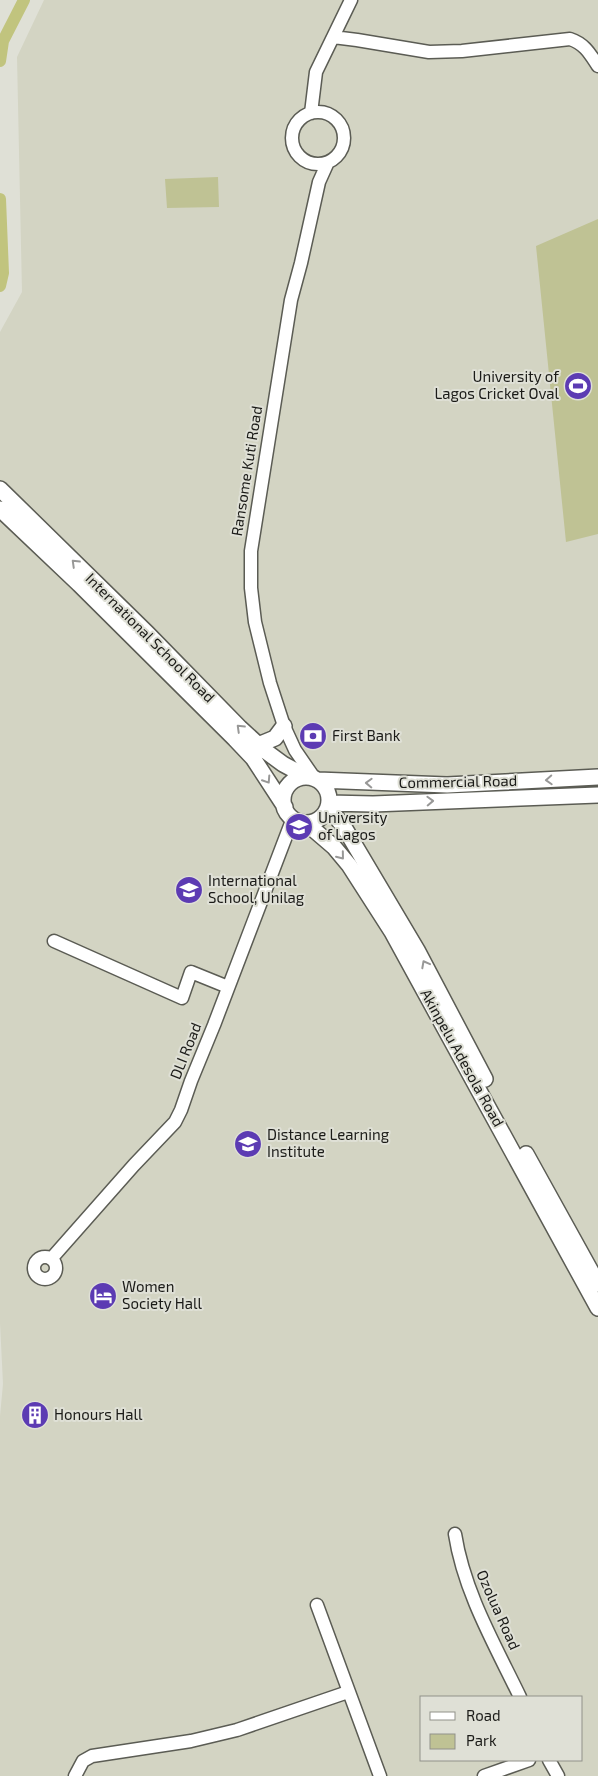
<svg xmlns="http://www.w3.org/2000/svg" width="598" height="1776" font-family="'Exo 2',sans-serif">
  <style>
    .built { fill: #d3d4c3; fill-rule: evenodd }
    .green { fill: #bfc294 }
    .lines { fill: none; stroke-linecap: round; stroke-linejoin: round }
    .canal { stroke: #c1c47e; stroke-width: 12 }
    .minor-casing { stroke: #5b5c54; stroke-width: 15 }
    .tertiary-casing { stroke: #5b5c54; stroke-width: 18 }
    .minor { stroke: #fff; stroke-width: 12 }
    .tertiary { stroke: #fff; stroke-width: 15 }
    .oneway { stroke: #989897 }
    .labels { text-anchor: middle; stroke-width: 4; stroke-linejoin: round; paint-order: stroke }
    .poi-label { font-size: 15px; fill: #1b1b18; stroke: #dfe0d6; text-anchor: start }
    .street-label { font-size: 15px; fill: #1b1b18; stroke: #dfe0d6 }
  </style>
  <rect width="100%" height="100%" fill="#dfe0d6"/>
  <path class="built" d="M44,0h554v1776h-598v-360l3,-32 -3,-61v-991l22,-40 -5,-235zM422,1697h160v63h-160z"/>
  <path class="green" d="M218,177l1,30 -52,1 -2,-29z
    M598,219v315l-32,8 -30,-296z"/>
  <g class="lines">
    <path class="canal" d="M0,61l3,-20 21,-41
      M0,199l3,74 -3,13"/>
    <g class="minor-casing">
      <path id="minor" d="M333,37l24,3 72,12 33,-1 108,-12c15,5 20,15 28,27
        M292 138a26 26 0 1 1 52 0a26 26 0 1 1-52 0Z
        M311,113l5,-41 35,-72
        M315,779l-20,-29 -11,-24 -14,-43 -15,-61 -4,-34v-37l40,-251 10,-37 18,-81 9,-20
        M54,941l128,57 9,-26 37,15
        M34 1268a11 11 0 1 1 22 0a11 11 0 1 1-22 0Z
        M51,1259l83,-94 41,-43 6,-12 10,-29 23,-56 79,-207
        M455,1534c9,58 40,111 65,163
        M317,1605l63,171
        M549,1760l9,16
        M75,1776l8,-15 9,-5 99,-15 46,-11 111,-38
        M484,1776l45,-16"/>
    </g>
    <g class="tertiary-casing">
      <path id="tertiary" d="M0,489l147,144 93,95 24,22 19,14 24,13
        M0,509l79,75 156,155 18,19 32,49
        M258,745l17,-7 9,-12
        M283 800a23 23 0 1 1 46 0a23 23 0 1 1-46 0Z
        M318,780l129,5 151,-8
        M329,803l44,1 225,-9
        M328,807l16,20 73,123 68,129
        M306,823l28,24 15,18 43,67 206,376
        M526,1154l72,130"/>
    </g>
    <use href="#minor" class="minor"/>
    <use href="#tertiary" class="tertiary"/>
  </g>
  <defs><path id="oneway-chevron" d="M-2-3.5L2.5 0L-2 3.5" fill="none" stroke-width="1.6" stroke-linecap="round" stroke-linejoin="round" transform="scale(1.25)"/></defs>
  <g class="oneway">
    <use href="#oneway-chevron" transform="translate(75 563) rotate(-136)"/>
    <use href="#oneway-chevron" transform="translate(240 728) rotate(-136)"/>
    <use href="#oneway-chevron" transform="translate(267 780) rotate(57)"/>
    <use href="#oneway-chevron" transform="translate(549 780) rotate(177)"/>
    <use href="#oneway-chevron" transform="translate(369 783) rotate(-178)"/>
    <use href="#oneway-chevron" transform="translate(430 801) rotate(-2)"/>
    <use href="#oneway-chevron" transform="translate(341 856) rotate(51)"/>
    <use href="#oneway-chevron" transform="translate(425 964) rotate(-118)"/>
  </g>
  <defs>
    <g id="stadium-disc" transform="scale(1.4375)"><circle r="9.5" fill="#5c3bb3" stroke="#dfe0d6"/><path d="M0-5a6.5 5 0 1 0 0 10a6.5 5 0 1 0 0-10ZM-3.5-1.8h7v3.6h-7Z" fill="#fff"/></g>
    <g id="bank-disc" transform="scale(1.4375)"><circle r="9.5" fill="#5c3bb3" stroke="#dfe0d6"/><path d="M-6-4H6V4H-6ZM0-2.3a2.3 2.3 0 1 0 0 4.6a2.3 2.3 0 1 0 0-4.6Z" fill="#fff"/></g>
    <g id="university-disc" transform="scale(1.4375)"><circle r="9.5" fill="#5c3bb3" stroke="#dfe0d6"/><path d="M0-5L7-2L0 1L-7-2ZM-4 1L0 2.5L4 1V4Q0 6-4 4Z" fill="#fff"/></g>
    <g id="school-disc" transform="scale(1.4375)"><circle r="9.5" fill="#5c3bb3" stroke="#dfe0d6"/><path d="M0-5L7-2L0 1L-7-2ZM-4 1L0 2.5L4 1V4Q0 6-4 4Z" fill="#fff"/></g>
    <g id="hotel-disc" transform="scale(1.4375)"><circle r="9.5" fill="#5c3bb3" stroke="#dfe0d6"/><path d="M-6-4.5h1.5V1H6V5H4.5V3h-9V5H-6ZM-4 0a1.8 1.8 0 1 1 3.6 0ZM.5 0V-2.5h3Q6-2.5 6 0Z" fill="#fff"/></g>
    <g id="building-disc" transform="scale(1.4375)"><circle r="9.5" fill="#5c3bb3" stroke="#dfe0d6"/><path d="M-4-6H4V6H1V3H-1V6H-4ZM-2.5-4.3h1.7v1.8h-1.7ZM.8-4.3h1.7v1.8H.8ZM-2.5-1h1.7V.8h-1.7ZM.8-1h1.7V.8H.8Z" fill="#fff"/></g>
  </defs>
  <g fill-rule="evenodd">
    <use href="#stadium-disc" x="578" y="386"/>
    <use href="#bank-disc" x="313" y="736"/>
    <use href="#university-disc" x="299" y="827"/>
    <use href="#school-disc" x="189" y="890"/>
    <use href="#school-disc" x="248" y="1144"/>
    <use href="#hotel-disc" x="103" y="1296"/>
    <use href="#building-disc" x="35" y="1415"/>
  </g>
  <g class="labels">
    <g class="poi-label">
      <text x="559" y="382" text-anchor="end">University of<tspan x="559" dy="17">Lagos Cricket Oval</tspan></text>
      <text x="332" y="741">First Bank</text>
      <text x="318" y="823">University<tspan x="318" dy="17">of Lagos</tspan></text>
      <text x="208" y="886">International<tspan x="208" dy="17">School, Unilag</tspan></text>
      <text x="267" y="1140">Distance Learning<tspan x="267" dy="17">Institute</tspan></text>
      <text x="122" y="1292">Women<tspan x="122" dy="17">Society Hall</tspan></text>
      <text x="54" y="1420">Honours Hall</text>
    </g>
    <g class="street-label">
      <text transform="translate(247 471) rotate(-81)" y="5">Ransome Kuti Road</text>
      <text transform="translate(150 638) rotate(45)" y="5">International School Road</text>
      <text transform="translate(458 782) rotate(-1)" y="5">Commercial Road</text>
      <text transform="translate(186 1051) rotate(-68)" y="5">DLI Road</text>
      <text transform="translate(462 1058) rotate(61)" y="5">Akinpelu Adesola Road</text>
      <text transform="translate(498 1610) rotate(66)" y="5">Ozolua Road</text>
    </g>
  </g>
  <rect x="420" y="1696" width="162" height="65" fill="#dfe0d6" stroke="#91918a"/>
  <rect x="430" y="1712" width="25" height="8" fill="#ffffff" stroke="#91918a"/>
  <text x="466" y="1721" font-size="15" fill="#1b1b18">Road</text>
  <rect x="430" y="1734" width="25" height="15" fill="#bfc294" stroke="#91918a"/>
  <text x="466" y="1746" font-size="15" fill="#1b1b18">Park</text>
</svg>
